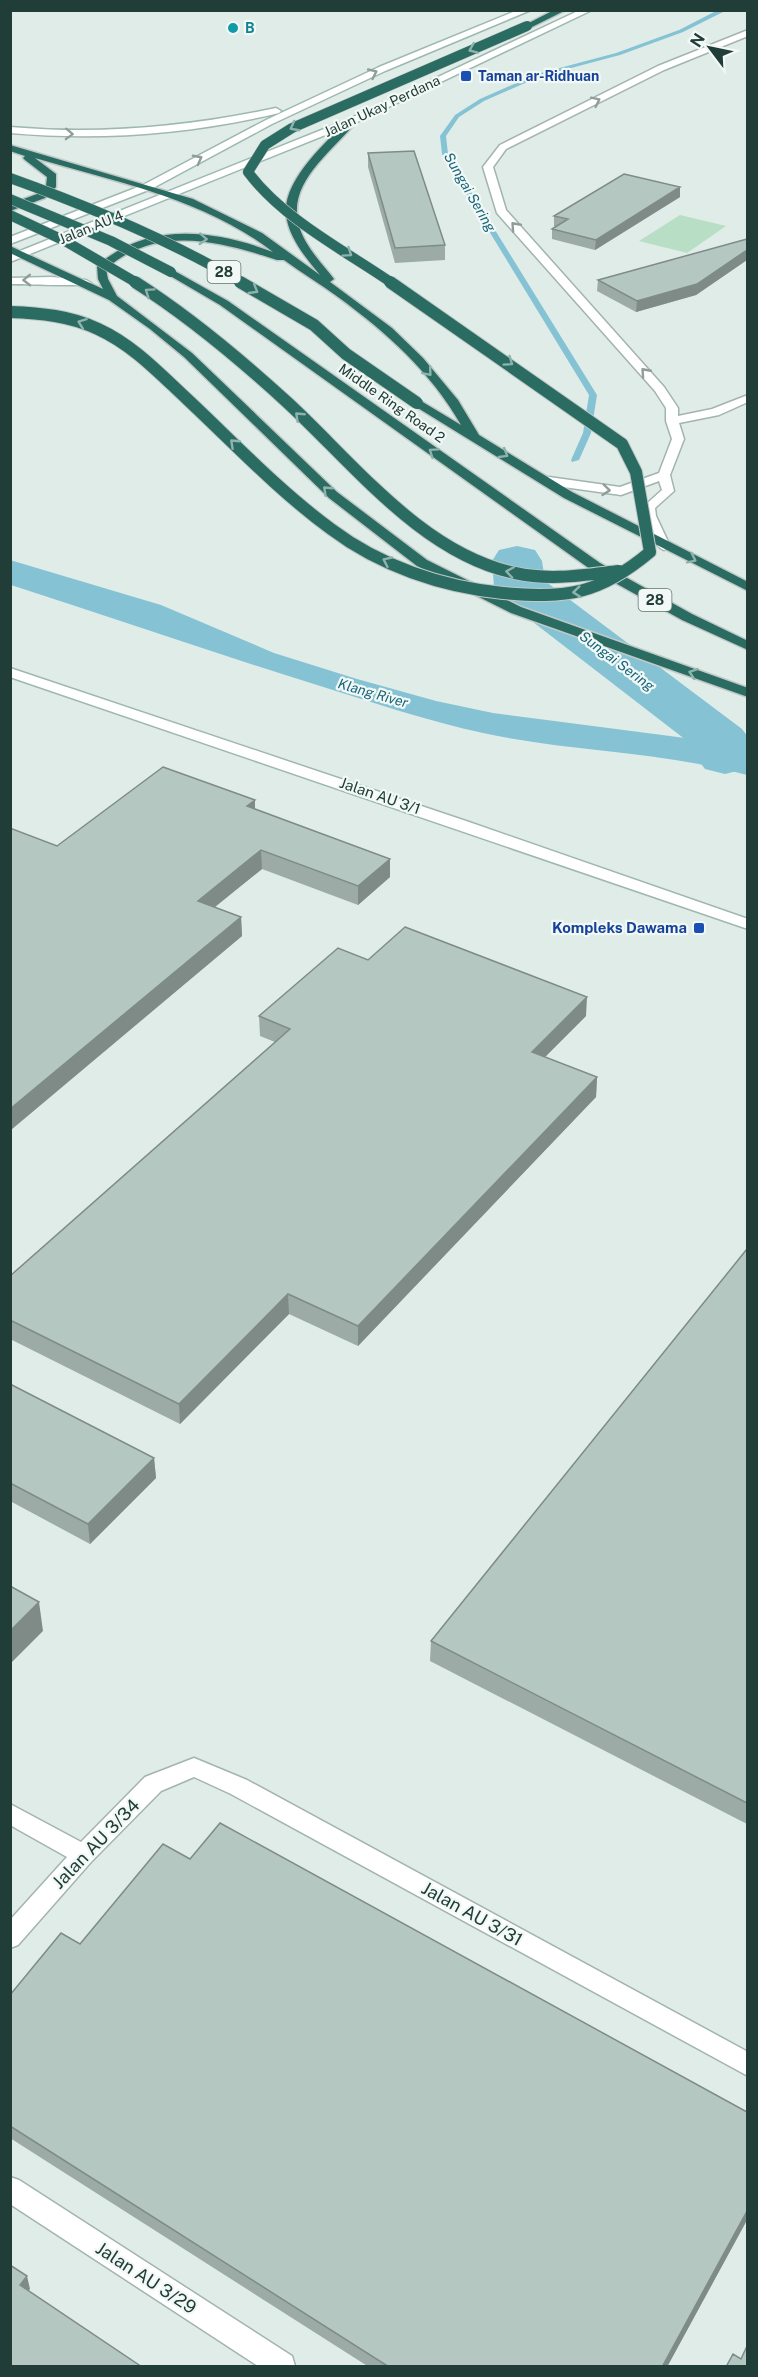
<svg xmlns="http://www.w3.org/2000/svg" width="758" height="2377" font-family="'Public Sans',sans-serif">
  <style>
    .green { fill: #b8dec5 }
    .water { fill: #85c3d4 }
    .lines { fill: none; stroke-linecap: round; stroke-linejoin: round }
    .stream { fill: #85c3d4; fill-rule: evenodd }
    .river { fill: #85c3d4; fill-rule: evenodd }
    .street-casing { stroke: #a3b4af; stroke-width: 3 }
    .secondary-casing { stroke: #9eb8b1; stroke-width: 3 }
    .highway-casing { stroke: #c1c9c7; stroke-width: 3 }
    .street { fill: #fff; fill-rule: evenodd }
    .secondary { fill: #fff; fill-rule: evenodd }
    .highway { fill: #2a6b62; fill-rule: evenodd }
    .highway-bridge-far1-casing { stroke: #c1c9c7; stroke-width: 11; stroke-linecap: butt }
    .highway-bridge-casing { stroke: #c1c9c7; stroke-width: 14; stroke-linecap: butt }
    .highway-bridge-far1 { stroke: #2a6b62; stroke-width: 10 }
    .highway-bridge { stroke: #2a6b62; stroke-width: 12 }
    .wall { fill: #9caba6 }
    .shaded-wall { fill: #7f8b87 }
    .building { fill: #b5c7c1; stroke: #7f8b87; stroke-width: 1.5 }
    .oneway { stroke: #8eb2ac }
    .oneway2 { stroke: #909e9b }
    .culture-dot { fill: #0f9aa8; stroke: #f1f8f5; stroke-width: 2 }
    .transit-dot { fill: #1a4fb4; stroke: #f1f8f5; stroke-width: 2 }
    .labels { text-anchor: middle; stroke-width: 4.5; stroke-linejoin: round; paint-order: stroke }
    .far-culture-label { font-size: 14px; font-weight: bold; fill: #0d838f; stroke: #f1f8f5; text-anchor: start }
    .far-transit-label { font-size: 14px; font-weight: bold; fill: #164399; stroke: #f1f8f5; text-anchor: start }
    .far-street-label { font-size: 14px; fill: #203d37; stroke: #f1f8f5 }
    .far-water-label { font-size: 14px; font-style: italic; fill: #17657c; stroke: #f1f8f5 }
    .shield { fill: #f1f8f5; stroke: #5f7570; stroke-width: 1.5 }
    .shield-label { font-size: 14px; font-weight: bold; fill: #203d37 }
    .street-label { font-size: 15px; fill: #203d37; stroke: #f1f8f5 }
    .transit-label { font-size: 15px; font-weight: bold; fill: #164399; stroke: #f1f8f5; text-anchor: end }
    .near-street-label { font-size: 18px; fill: #203d37; stroke: #f1f8f5 }
  </style>
  <rect width="100%" height="100%" fill="#e0ece7"/>
  <path class="green" d="M680,215l46,11 -39,27 -48,-12z"/>
  <path class="water" d="M10,560l151,45 113,48 83,26 79,22 57,12 254,33v29c-86,-24 -177,-23 -264,-42 -56,-12 -111,-31 -166,-48 -103,-32 -204,-67 -306,-100z"/>
  <g class="lines">
    <path class="stream" d="M718,10h9l-44,22 -63,23 -79,21 -57,25 -25,16 -13,19 2,18 149,241 -6,38 -12,27 -7,2 -1,-2 12,-27 6,-38 -147,-241 -2,-18 15,-21 25,-16 57,-25 79,-21 63,-23z"/>
    <path class="river" d="M517,546l18,4 7,11 3,20 197,148 6,8v29l-3,3 -20,5 -20,-5 -9,-12 -1,-10 -193,-149 -8,-11 -2,-26 7,-11z"/>
    <g class="street-casing">
      <path id="street" d="M748,30v6l-84,34 -158,79 -13,18 13,43 158,177 14,21v8l34,-7 36,-14v7l-29,13 -40,8 5,16 -14,36 4,16 -19,17 1,8 14,30 -6,4c-12,-4 -20,-31 -21,-43l19,-17 -3,-9 -38,14 -72,-10 -6,-4 6,-4 71,10 39,-14 13,-34 -6,-18v-13l-11,-17 -158,-178 -14,-46 17,-22 158,-79z
        M194,1758l53,22 501,272v24l-517,-282 -37,-17 -33,14 -70,71 -73,83 -8,3v-28l57,-63 -57,-32v-21l71,38 64,-65z
        M10,2177l9,3 273,176 3,10h-37l-248,-162z"/>
    </g>
    <g class="secondary-casing">
      <path id="secondary" d="M518,10h13l-146,61 -113,53 -121,65 -141,55v-7l133,-52 123,-65 113,-53z
        M580,10h12l-237,113 -345,139v-7l339,-136z
        M276,108l5,3 -2,2c-88,21 -178,28 -269,20v-6c91,8 177,0 266,-19z
        M51,277l35,3 5,3c-5,4 -68,1 -81,1v-6z
        M10,668l459,154 279,97v10l-738,-252z"/>
    </g>
    <g class="highway-casing">
      <path id="highway" d="M554,10h12l-36,18 -7,-2z
        M349,119l8,2c-30,37 -81,68 -51,121 8,14 19,25 28,37l-4,3 62,46 31,30 35,42 21,35 93,57 176,90v9l-184,-93 -151,-93v-4h8l40,24c-30,-53 -75,-93 -123,-128 -18,-13 -36,-24 -54,-37h-7c-57,-19 -121,-36 -171,9l2,10 9,17 75,57 145,139 90,68 94,47 227,81v9l-237,-84 -94,-47 -88,-68 -145,-141 -34,-28 -41,-29 -99,-47v-7l93,43 -5,-10 -1,-13c50,-45 118,-36 176,-14 -68,-53 -157,-70 -238,-94l21,16v13l-11,11 -35,13v-7l27,-10 9,-8 1,-9 -22,-17 -2,-2 2,-2 -15,-5v-6l183,54 69,34 58,42c-14,-17 -32,-38 -34,-61 -3,-34 40,-72 63,-95z
        M171,269l57,32 372,262 92,51 56,27v9l-66,-30 -92,-51 -370,-264 -53,-31v-4z"/>
    </g>
    <use href="#street" class="street"/>
    <use href="#secondary" class="secondary"/>
    <use href="#highway" class="highway"/>
    <g class="highway-bridge-far1-casing">
      <path id="highway-bridge-far1" d="M10,178c81,29 159,62 233,105
        M10,199l101,42 60,31
        M10,215l55,26 72,42
        M392,283c-48,-33 -109,-64 -144,-111l17,-27 27,-17 235,-102"/>
    </g>
    <g class="highway-bridge-casing">
      <path id="highway-bridge" d="M135,282c55,35 105,77 153,121 66,61 135,151 227,170 35,8 69,2 104,-2
        M240,282l74,43 32,29 71,49
        M10,312c30,1 61,4 88,17 35,16 61,44 89,70 47,44 92,92 144,130 49,37 111,58 172,64 64,6 97,1 147,-41l-14,-80 -14,-28 -232,-162"/>
    </g>
    <use href="#highway-bridge-far1" class="highway-bridge-far1"/>
    <use href="#highway-bridge" class="highway-bridge"/>
  </g>
  <path class="wall" d="M368,153l77,92v15l-50,3 -27,-96z
    M680,187v10l-85,53 -43,-11v-10l3,-2 -1,-1v-10z
    M747,239v21l-51,35 -60,17 -39,-21 1,-11z
    M255,800v9l135,68 -32,28 -96,-36 -48,38 27,10 1,19 -232,193v-301l47,18z
    M368,960l218,56 -41,41 52,20 -1,20 -238,249 -69,-32 -109,110 -170,-85v-63l265,-234 -15,-6 -1,-20z
    M747,1249v575l-317,-163 1,-20z
    M10,1384l144,74 2,20 -66,66 -80,-43z
    M190,1859l557,361 -80,147h-298l-359,-229v-143l70,-51z"/>
  <path class="shaded-wall" d="M680,187v10l-85,53 1,-10z
    M747,250v10l-51,35 -60,17 1,-11z
    M255,800v19l-8,-13z
    M261,850l1,19 -63,51 -1,-19z
    M390,859v18l-32,28v-19z
    M241,917l1,19 -231,194 -1,-21z
    M587,997l-1,19 -55,55 1,-19z
    M597,1077l-1,20 -238,249v-20z
    M288,1294l1,20 -109,110 -1,-20z
    M154,1458l2,20 -66,66 -2,-20z
    M39,1602l4,29 -33,33v-33z
    M747,2211v9l-80,147h-5z
    M27,2276l3,13 -8,10 -2,-14z"/>
  <path class="building" d="M414,151l31,94 -50,3 -27,-95z
    M624,174l56,13 -84,53 -44,-11 16,-10 -14,-3z
    M747,239v11l-50,34 -60,17 -39,-21z
    M163,767l92,33 -8,6 143,53 -32,27 -97,-36 -63,51 43,16 -231,192v-281l47,18z
    M405,927l182,70 -55,55 65,25 -239,249 -70,-32 -109,110 -169,-84v-44l280,-247 -31,-13 79,-68 30,12z
    M747,1249v554l-316,-162z
    M10,1384l144,74 -66,66 -78,-41z
    M10,1586l29,16 -29,29z
    M220,1823l527,289v99l-85,156h-273l-379,-241v-131l51,-62 19,11 83,-100 27,15z
    M10,2265l17,11 -7,9 122,82h-132z
    M747,2346v21h-21l7,-13 8,5z"/>
  <defs><path id="oneway-chevron" d="M-2-3.5L2.5 0L-2 3.5" fill="none" stroke-width="1.6" stroke-linecap="round" stroke-linejoin="round" transform="scale(1.5)"/></defs>
  <g class="oneway">
    <use href="#oneway-chevron" transform="translate(473 49) rotate(157)"/>
    <use href="#oneway-chevron" transform="translate(294 127) rotate(152)"/>
    <use href="#oneway-chevron" transform="translate(203 239) rotate(3)"/>
    <use href="#oneway-chevron" transform="translate(348 253) rotate(34)"/>
    <use href="#oneway-chevron" transform="translate(254 290) rotate(31)"/>
    <use href="#oneway-chevron" transform="translate(149 292) rotate(-145)"/>
    <use href="#oneway-chevron" transform="translate(82 323) rotate(-160)"/>
    <use href="#oneway-chevron" transform="translate(509 362) rotate(35)"/>
    <use href="#oneway-chevron" transform="translate(428 372) rotate(50)"/>
    <use href="#oneway-chevron" transform="translate(299 416) rotate(-137)"/>
    <use href="#oneway-chevron" transform="translate(234 443) rotate(-137)"/>
    <use href="#oneway-chevron" transform="translate(433 452) rotate(-145)"/>
    <use href="#oneway-chevron" transform="translate(504 454) rotate(31)"/>
    <use href="#oneway-chevron" transform="translate(327 490) rotate(-137)"/>
    <use href="#oneway-chevron" transform="translate(692 559) rotate(26)"/>
    <use href="#oneway-chevron" transform="translate(387 561) rotate(-155)"/>
    <use href="#oneway-chevron" transform="translate(510 572) rotate(-171)"/>
    <use href="#oneway-chevron" transform="translate(577 592) rotate(174)"/>
    <use href="#oneway-chevron" transform="translate(693 673) rotate(-161)"/>
  </g>
  <g class="oneway2">
    <use href="#oneway-chevron" transform="translate(373 73) rotate(-25)"/>
    <use href="#oneway-chevron" transform="translate(596 101) rotate(-26)"/>
    <use href="#oneway-chevron" transform="translate(69 134) rotate(2)"/>
    <use href="#oneway-chevron" transform="translate(198 159) rotate(-28)"/>
    <use href="#oneway-chevron" transform="translate(515 226) rotate(-132)"/>
    <use href="#oneway-chevron" transform="translate(27 280) rotate(179)"/>
    <use href="#oneway-chevron" transform="translate(645 372) rotate(-132)"/>
    <use href="#oneway-chevron" transform="translate(606 490) rotate(6)"/>
  </g>
  <circle class="culture-dot" cx="233" cy="28" r="6"/>
  <g class="transit-dot">
    <rect x="460" y="70" width="12" height="12" rx="3"/>
    <rect x="693" y="922" width="12" height="12" rx="3"/>
  </g>
  <g class="labels">
    <g class="far-culture-label">
      <text x="245" y="33">B</text>
    </g>
    <g class="far-transit-label">
      <text x="478" y="81">Taman ar-Ridhuan</text>
    </g>
    <g class="far-street-label">
      <text transform="translate(382 106) rotate(-25)" y="5">Jalan Ukay Perdana</text>
      <text transform="translate(91 227) rotate(-22)" y="5">Jalan AU 4</text>
      <text transform="translate(392 403) rotate(35)" y="5">Middle Ring Road 2</text>
    </g>
    <g class="far-water-label">
      <text transform="translate(470 192) rotate(60)" y="5">Sungai Sering</text>
      <text transform="translate(617 661) rotate(37)" y="5">Sungai Sering</text>
      <text transform="translate(373 693) rotate(16)" y="5">Klang River</text>
    </g>
    <g class="shield">
      <rect x="207.5" y="261" width="33" height="22" rx="4.5"/>
      <rect x="638.5" y="589" width="33" height="22" rx="4.5"/>
    </g>
    <g class="shield-label">
      <text x="224" y="277">28</text>
      <text x="655" y="605">28</text>
    </g>
    <g class="street-label">
      <text transform="translate(380 796) rotate(19)" y="5">Jalan AU 3/1</text>
    </g>
    <g class="transit-label">
      <text x="687" y="933">Kompleks Dawama</text>
    </g>
    <g class="near-street-label">
      <text transform="translate(96 1844) rotate(-46)" y="6">Jalan AU 3/34</text>
      <text transform="translate(472 1914) rotate(29)" y="6">Jalan AU 3/31</text>
      <text transform="translate(146 2278) rotate(33)" y="6">Jalan AU 3/29</text>
    </g>
  </g>
  <rect width="758" height="2377" fill="none" stroke="#203d37" stroke-width="24"/>
  <g transform="translate(710 48) rotate(302)" stroke="#f1f8f5" stroke-width="4.5" paint-order="stroke">
  <path d="M0-4.5L10 22L0 15L-10 22Z" fill="#203d37"/>
  <text y="-9" font-size="16" font-weight="bold" text-anchor="middle" fill="#203d37">N</text>
  </g>
</svg>
